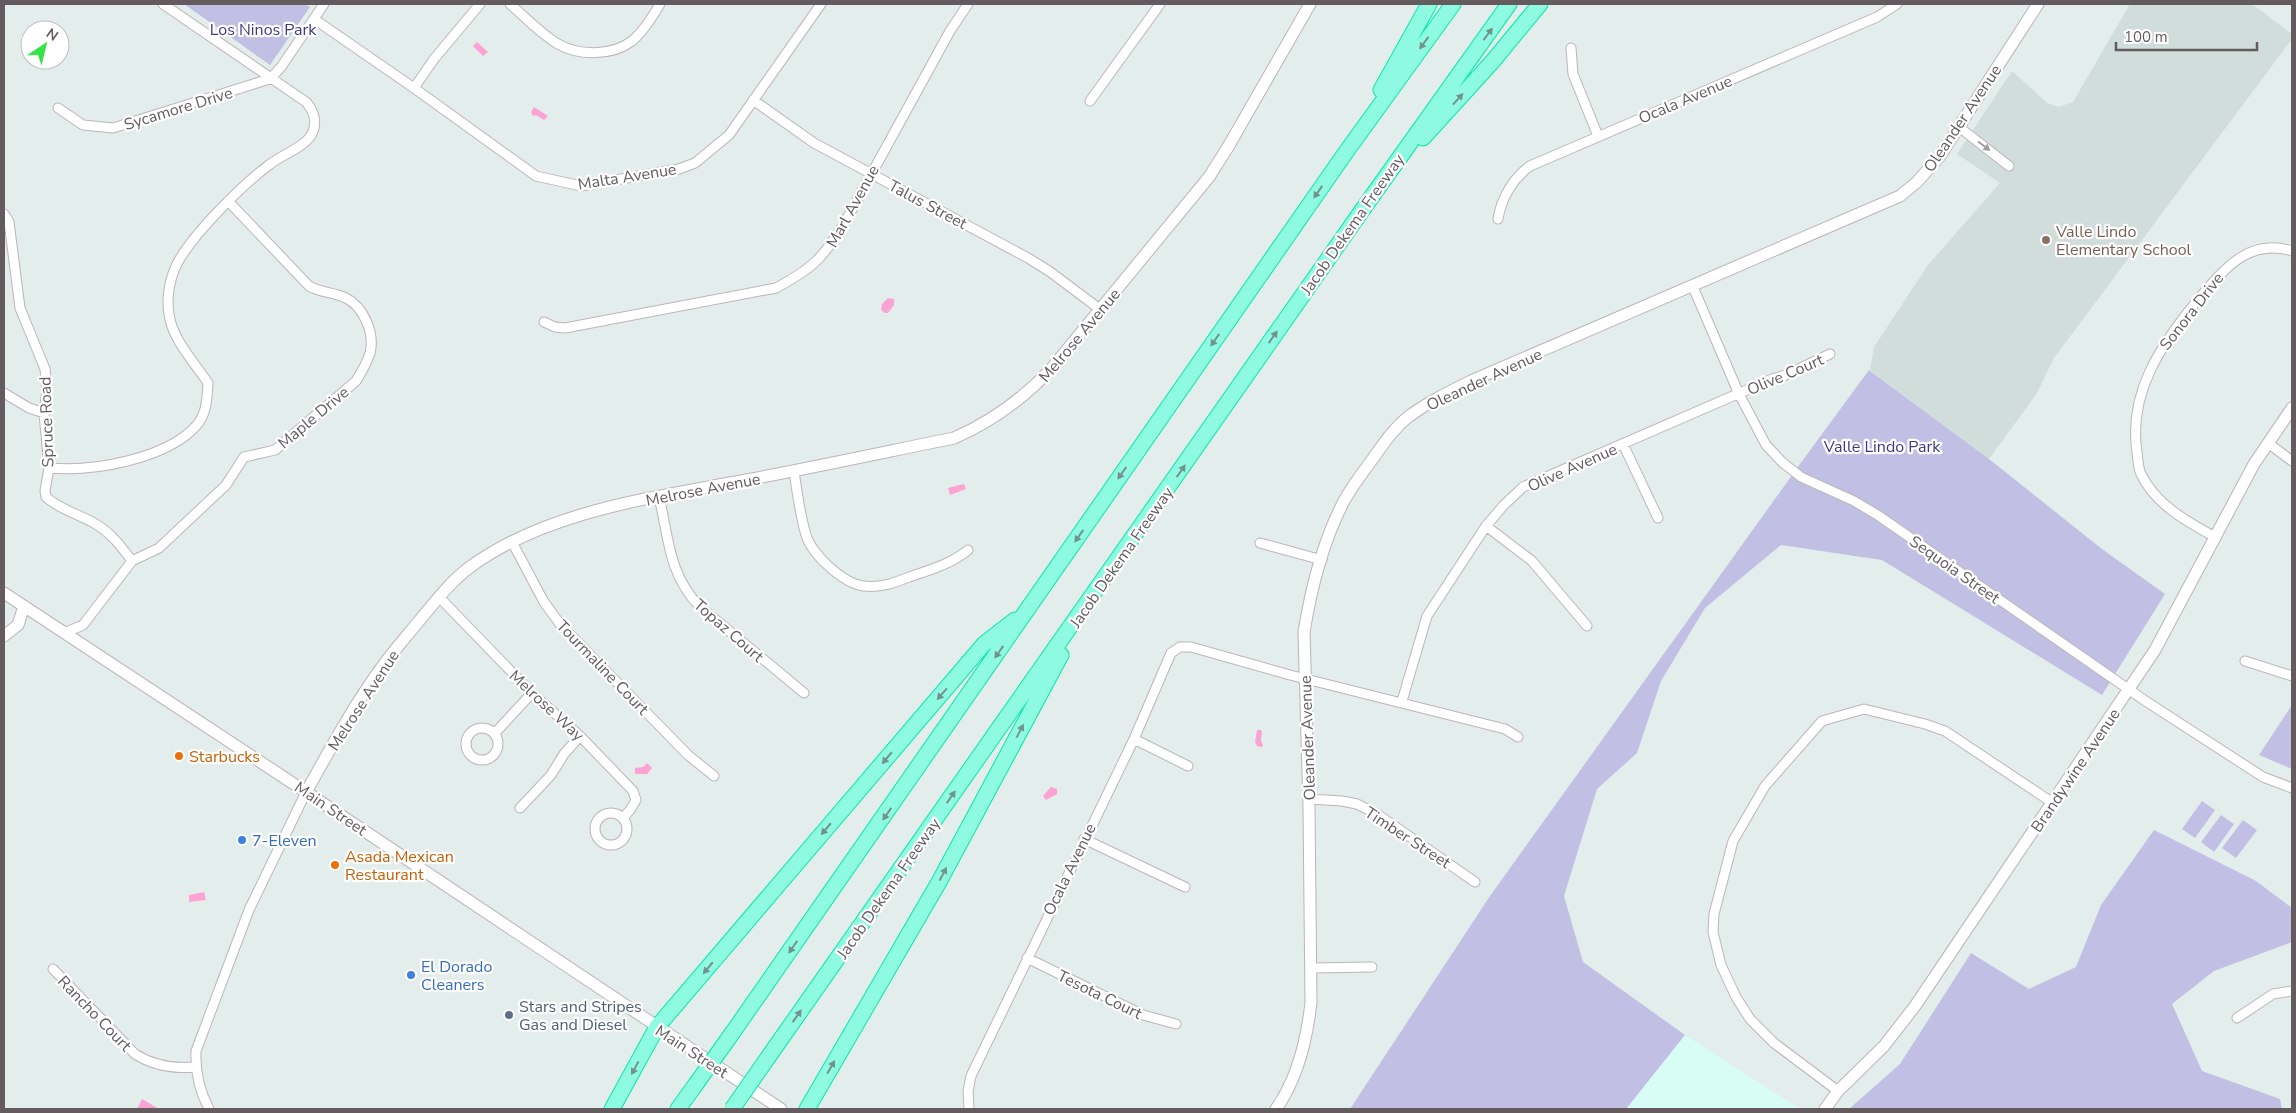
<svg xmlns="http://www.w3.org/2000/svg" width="2296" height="1113" font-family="'Nunito Sans',sans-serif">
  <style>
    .commercial { fill: #d8fdf5 }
    .education { fill: #d1ddda }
    .green { fill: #c1c0e4 }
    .water { fill: #fda3d3 }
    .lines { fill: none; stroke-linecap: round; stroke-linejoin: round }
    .street-casing { stroke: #bdb5b8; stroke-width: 11 }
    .secondary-casing { stroke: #bdb4b7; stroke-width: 13 }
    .highway-casing { stroke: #06eaa8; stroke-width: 17 }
    .street { stroke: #fff; stroke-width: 9 }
    .secondary { stroke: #fff; stroke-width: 11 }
    .highway { stroke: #8dfae1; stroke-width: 15 }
    .highway-bridge-casing { stroke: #06eaa8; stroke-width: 17; stroke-linecap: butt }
    .highway-bridge { stroke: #8dfae1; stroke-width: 15 }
    .oneway { fill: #72938c }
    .oneway2 { fill: #a19d9e }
    .education-dot { fill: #8d6e63; stroke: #fff; stroke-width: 2 }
    .food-dot { fill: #e8710a; stroke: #fff; stroke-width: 2 }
    .shop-dot { fill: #3f7fe0; stroke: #fff; stroke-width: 2 }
    .service-dot { fill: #5c6f8a; stroke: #fff; stroke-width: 2 }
    .labels { text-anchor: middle; stroke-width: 4.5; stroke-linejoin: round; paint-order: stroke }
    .park-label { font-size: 16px; fill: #3d3885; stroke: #fff }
    .street-label { font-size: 16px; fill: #635b5e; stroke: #fff }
    .education-label { font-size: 16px; fill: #785e54; stroke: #fff; text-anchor: start }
    .food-label { font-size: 16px; fill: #c56008; stroke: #fff; text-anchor: start }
    .shop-label { font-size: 16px; fill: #366cbe; stroke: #fff; text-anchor: start }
    .service-label { font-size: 16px; fill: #4e5e75; stroke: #fff; text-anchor: start }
  </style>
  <rect width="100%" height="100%" fill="#e3edeb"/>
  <path class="commercial" d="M1685,1035l115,74h-174z"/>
  <path class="education" d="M2130,4h122l40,30v5l-238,319 -17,35 -48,66 -119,-89 4,-23 54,-82 72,-82 -43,-29 55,-83 35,32 12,4 14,-5z"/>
  <path class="green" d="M184,4h121l5,3 -40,58z
    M1869,370l120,89 113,90 63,45 -63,101 -220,-135 -101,-15 -76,63 -44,73 -24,72 -40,36 -33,107 19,66 102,73 -59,74h-276l140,-213 310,-432z
    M2292,705v64l-33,-14z
    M2202,801l13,9 -20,28 -13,-9z
    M2221,815l13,9 -20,28 -13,-10z
    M2243,820l14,10 -21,28 -14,-10z
    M2154,830l102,51 36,27v34l-78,29 -42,33 30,67 78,28 2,10h-433l51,-45 71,-111 58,36 47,-22 25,-62z"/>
  <path class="water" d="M477,42l11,10 -5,4 -10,-10z
    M534,107l14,9 -4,4 -8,-5 -3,1 -2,-4z
    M888,298l6,1v6l-6,8h-3l-4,-3 1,-6z
    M964,484l2,5 -16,6 -2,-7z
    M1257,730h4l1,2 -1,8 2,6 -2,1 -4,-1 -2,-4z
    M647,763l5,5 -5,6h-12v-6l8,-1z
    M1051,787l6,2v5l-11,6 -3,-4z
    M204,892l2,8 -17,2v-7z
    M142,1099l17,10h-22z"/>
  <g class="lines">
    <g class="street-casing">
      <path id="street" d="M510,4c15,13 31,30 48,40 21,12 54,12 74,-3 11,-9 21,-25 28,-37
        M314,19l100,69 122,88 45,10 98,-17 16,-6 34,-28 92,-131
        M1571,48l2,26 25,62
        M414,88l20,-29 46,-55
        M753,100l61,43 214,115 21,13 52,39
        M1090,101l70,-97
        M58,108l25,17 30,3 147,-46 11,-4 10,-11 43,-63
        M1959,127l50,39
        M4,214l5,8 11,86 25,61 2,21 -3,23 5,55 -4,23 1,6c13,12 32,17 48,26 16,9 27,23 38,38
        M1498,219c3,-20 15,-41 32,-53l347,-149 20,-13
        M1693,287l46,107 27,51 16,17 19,15 53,24 25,15 265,184 119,77 29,11
        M544,322l11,5 10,1 211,-40c37,-20 46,-29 68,-64l106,-193 18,-27
        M4,393l25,15 15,5
        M2268,443l24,18
        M1623,444l35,74
        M49,468c44,4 117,-9 147,-42 11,-12 11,-28 12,-43 -14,-21 -36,-44 -39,-69 -3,-17 1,-37 9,-52 16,-29 64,-77 91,-97 12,-10 32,-16 41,-28 8,-12 5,-25 -4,-35l-143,-98
        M794,471c3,21 6,44 12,64 6,20 38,49 58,51 17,2 30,-3 45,-9 21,-7 42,-13 59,-27
        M659,497c10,41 9,76 40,109l105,87
        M1486,526l46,35 55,65
        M2215,537c-29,-16 -59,-32 -74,-63 -3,-6 -3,-15 -4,-22 -9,-59 24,-107 59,-150 26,-30 51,-65 96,-51
        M512,542l32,60 16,22 128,131 26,21
        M1260,543l62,17
        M439,597l93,96 48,43 53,55 3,9 -6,10 -7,8
        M64,633l19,-8 49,-64 27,-13 67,-63 18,-28 31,-7 81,-69c5,-8 11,-18 14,-28 5,-19 -6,-46 -24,-55 -12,-6 -25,-5 -37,-12l-81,-85
        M2245,661l47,15
        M1402,701l25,-85 59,-90 18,-21 19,-18 249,-108 14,-4 44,-21
        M466 744a16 16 0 1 1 32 0a16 16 0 1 1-32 0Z
        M495,733l37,-40
        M1134,739l54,27
        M1309,799l33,2 15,3 20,10 98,68
        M520,808l31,-33 13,-21 16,-18
        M595 829a16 16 0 1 1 32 0a16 16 0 1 1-32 0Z
        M1084,839l101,48
        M1027,958l116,57 33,9
        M1312,968l60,-1
        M53,969l82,85c19,12 38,15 60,13
        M2237,1018l36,-24 19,-3
        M1838,1091l-64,-48 -24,-24 -14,-22 -15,-32 -8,-33 1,-18 19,-73 32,-55 57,-65 42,-12 61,15 20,7 108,72
        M209,1109c-10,-19 -14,-36 -13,-58l53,-141 57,-118
        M969,1109l-1,-18 3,-15 163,-337 37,-86 9,-6h11l99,28 215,54 13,8"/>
    </g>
    <g class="secondary-casing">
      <path id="secondary" d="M4,593l302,199 475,317
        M4,636l14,-11 6,-19
        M306,792c24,-42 47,-86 76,-125 11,-16 25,-31 37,-46 16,-19 31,-39 51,-54 78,-57 183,-69 276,-87 69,-13 139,-28 208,-42 39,-17 69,-39 98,-70l157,-191 19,-30 82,-143
        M1276,1109c22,-31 31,-70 35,-107l-2,-194 -5,-176c7,-43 19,-91 40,-131 8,-15 20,-30 30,-44 10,-14 20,-29 34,-40 20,-15 41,-25 63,-36l429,-185 17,-14 23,-26 98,-152
        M1825,1109l13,-18 46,-45 31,-40 240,-356 99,-186 38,-56"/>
    </g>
    <g class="highway-casing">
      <path id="highway" d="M1381,90l48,-86
        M1423,138l70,-77 47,-57
        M733,1032l613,-880 107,-148
        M769,1056l599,-854 141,-198
        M612,1109l45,-82 327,-383 31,-24
        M678,1109l18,-25
        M807,1109l132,-227 122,-227"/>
    </g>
    <use href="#street" class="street"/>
    <use href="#secondary" class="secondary"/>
    <use href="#highway" class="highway"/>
    <g class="highway-bridge-casing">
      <path id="highway-bridge" d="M696,1084l37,-52
        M732,1109l37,-53"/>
    </g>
    <use href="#highway-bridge" class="highway-bridge"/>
  </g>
  <defs><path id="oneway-solid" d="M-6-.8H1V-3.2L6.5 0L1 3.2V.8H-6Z" transform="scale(1.25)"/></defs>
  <g class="oneway">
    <use href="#oneway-solid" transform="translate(1488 34) rotate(-54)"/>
    <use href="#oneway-solid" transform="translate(1424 43) rotate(126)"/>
    <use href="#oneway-solid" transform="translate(1458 99) rotate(-48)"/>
    <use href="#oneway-solid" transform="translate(1318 192) rotate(125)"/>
    <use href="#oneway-solid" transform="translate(1273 337) rotate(-55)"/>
    <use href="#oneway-solid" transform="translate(1215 340) rotate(125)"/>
    <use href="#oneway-solid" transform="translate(1181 471) rotate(-55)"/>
    <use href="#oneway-solid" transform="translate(1122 473) rotate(125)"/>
    <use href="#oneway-solid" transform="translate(1079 536) rotate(125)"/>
    <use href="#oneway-solid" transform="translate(999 652) rotate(125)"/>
    <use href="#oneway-solid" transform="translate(942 694) rotate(131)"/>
    <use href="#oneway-solid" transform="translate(1020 731) rotate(-62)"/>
    <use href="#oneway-solid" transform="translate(887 758) rotate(130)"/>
    <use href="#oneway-solid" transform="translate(951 797) rotate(-55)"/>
    <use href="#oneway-solid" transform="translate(887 814) rotate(125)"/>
    <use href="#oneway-solid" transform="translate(826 829) rotate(130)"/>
    <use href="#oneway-solid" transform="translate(943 874) rotate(-62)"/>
    <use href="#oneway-solid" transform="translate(793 947) rotate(125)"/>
    <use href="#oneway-solid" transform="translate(708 968) rotate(130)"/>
    <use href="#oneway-solid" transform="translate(797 1016) rotate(-55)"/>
    <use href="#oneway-solid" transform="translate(831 1067) rotate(-60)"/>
    <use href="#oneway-solid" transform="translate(635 1068) rotate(118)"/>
  </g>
  <use class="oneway2" href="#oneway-solid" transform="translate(1984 146) rotate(37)"/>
  <circle class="education-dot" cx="2046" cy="240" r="5"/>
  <g class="food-dot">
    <circle cx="179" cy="756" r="5"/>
    <circle cx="335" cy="865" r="5"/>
  </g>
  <g class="shop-dot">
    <circle cx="242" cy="840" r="5"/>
    <circle cx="411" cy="975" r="5"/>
  </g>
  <circle class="service-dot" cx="509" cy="1015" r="5"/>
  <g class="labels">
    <g class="park-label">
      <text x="263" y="35">Los Ninos Park</text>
      <text x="1882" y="452">Valle Lindo Park</text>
    </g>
    <g class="street-label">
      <text transform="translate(1685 99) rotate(-23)" y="6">Ocala Avenue</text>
      <text transform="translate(178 108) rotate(-17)" y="6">Sycamore Drive</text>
      <text transform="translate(1962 118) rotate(-56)" y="6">Oleander Avenue</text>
      <text transform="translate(627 176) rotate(-9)" y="6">Malta Avenue</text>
      <text transform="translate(928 204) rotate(28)" y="6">Talus Street</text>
      <text transform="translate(852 206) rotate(-61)" y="6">Marl Avenue</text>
      <text transform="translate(1352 224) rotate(-55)" y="6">Jacob Dekema Freeway</text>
      <text transform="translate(2191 311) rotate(-52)" y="6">Sonora Drive</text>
      <text transform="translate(1079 335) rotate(-50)" y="6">Melrose Avenue</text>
      <text transform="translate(1785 374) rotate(-23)" y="6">Olive Court</text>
      <text transform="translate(1484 379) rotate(-25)" y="6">Oleander Avenue</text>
      <text transform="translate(313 417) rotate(-40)" y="6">Maple Drive</text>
      <text transform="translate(46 422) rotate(-92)" y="6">Spruce Road</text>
      <text transform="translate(1572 467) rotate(-24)" y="6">Olive Avenue</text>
      <text transform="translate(703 489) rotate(-11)" y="6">Melrose Avenue</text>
      <text transform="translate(1121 557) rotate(-55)" y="6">Jacob Dekema Freeway</text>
      <text transform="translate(1955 569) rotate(35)" y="6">Sequoia Street</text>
      <text transform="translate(729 630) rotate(41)" y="6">Topaz Court</text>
      <text transform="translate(603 667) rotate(46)" y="6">Tourmaline Court</text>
      <text transform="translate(363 700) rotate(-57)" y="6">Melrose Avenue</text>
      <text transform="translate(547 705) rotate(43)" y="6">Melrose Way</text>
      <text transform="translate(1307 738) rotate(-92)" y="6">Oleander Avenue</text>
      <text transform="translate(2075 770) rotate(-56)" y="6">Brandywine Avenue</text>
      <text transform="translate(331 808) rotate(34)" y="6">Main Street</text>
      <text transform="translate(1408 837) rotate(33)" y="6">Timber Street</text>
      <text transform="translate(1069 869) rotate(-64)" y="6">Ocala Avenue</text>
      <text transform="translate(888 888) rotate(-55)" y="6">Jacob Dekema Freeway</text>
      <text transform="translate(1100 994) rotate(26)" y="6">Tesota Court</text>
      <text transform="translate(95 1013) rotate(46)" y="6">Rancho Court</text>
      <text transform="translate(692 1051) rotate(33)" y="6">Main Street</text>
    </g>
    <g class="education-label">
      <text x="2056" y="237">Valle Lindo<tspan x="2056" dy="18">Elementary School</tspan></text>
    </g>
    <g class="food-label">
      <text x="189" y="762">Starbucks</text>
      <text x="345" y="862">Asada Mexican<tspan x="345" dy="18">Restaurant</tspan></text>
    </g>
    <g class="shop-label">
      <text x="252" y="846">7-Eleven</text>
      <text x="421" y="972">El Dorado<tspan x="421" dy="18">Cleaners</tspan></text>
    </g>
    <g class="service-label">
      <text x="519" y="1012">Stars and Stripes<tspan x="519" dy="18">Gas and Diesel</tspan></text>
    </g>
  </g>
  <rect width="2296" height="1113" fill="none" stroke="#635b5e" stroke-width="10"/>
  <g transform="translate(45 45) rotate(35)"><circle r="24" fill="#ffffff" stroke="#c1bdbf"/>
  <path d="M0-4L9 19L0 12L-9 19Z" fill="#32e444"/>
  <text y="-8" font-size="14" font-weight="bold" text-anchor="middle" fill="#635b5e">N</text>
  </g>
  <path d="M2116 42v8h141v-8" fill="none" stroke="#635b5e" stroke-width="2.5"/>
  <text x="2124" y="42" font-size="15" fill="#635b5e" stroke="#ffffff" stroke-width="4" paint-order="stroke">100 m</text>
</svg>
